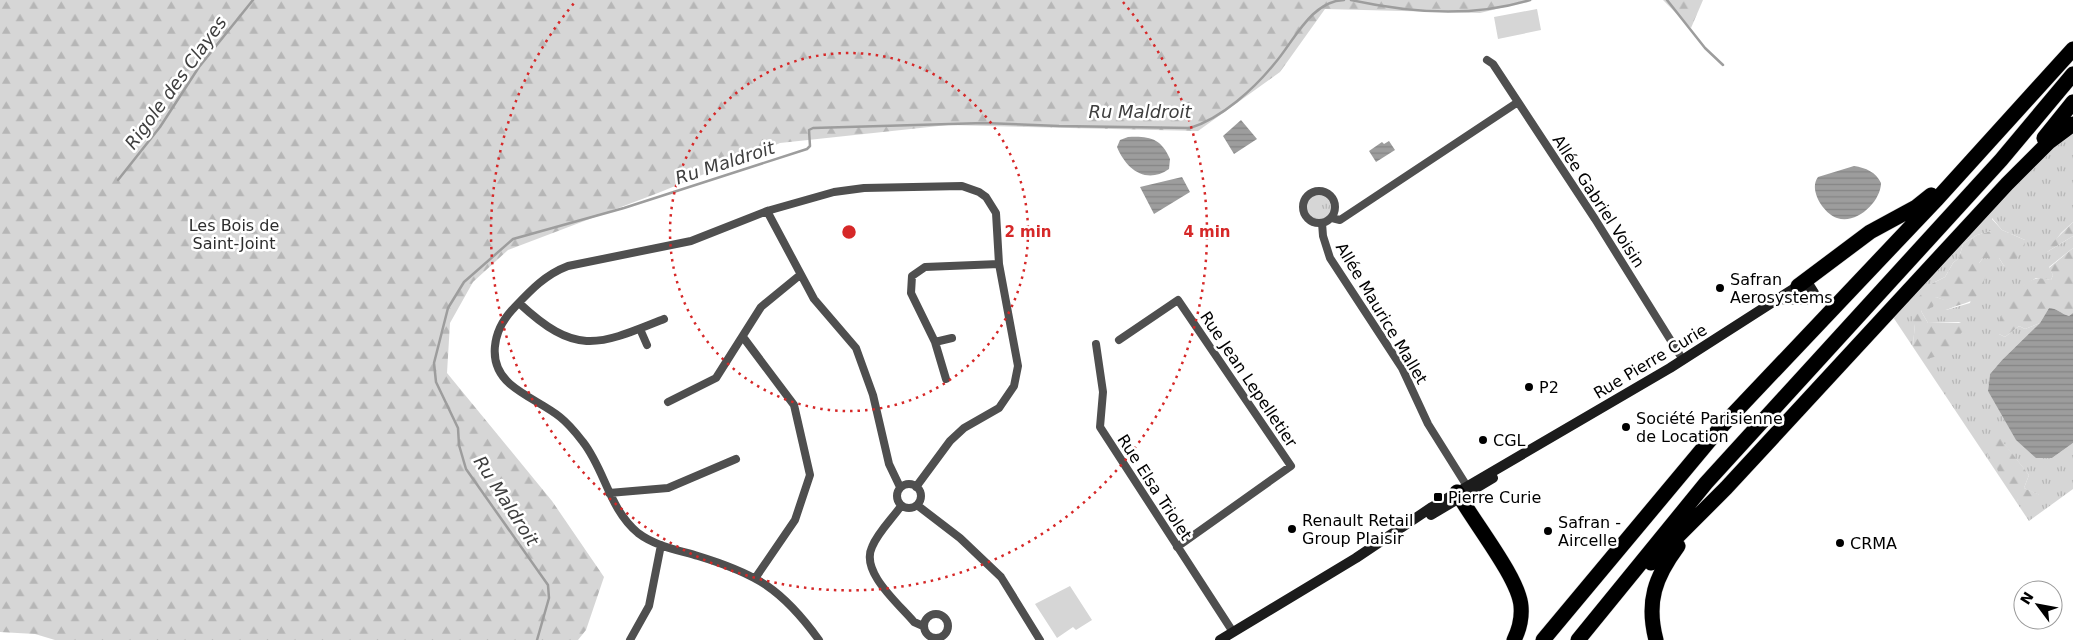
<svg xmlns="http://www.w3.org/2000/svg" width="2073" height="640" font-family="'DejaVu Sans',sans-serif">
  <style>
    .grass { fill: url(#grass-tufts); fill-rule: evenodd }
    .forest { fill: url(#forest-firs) }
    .park { fill: #d6d6d6 }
    .water { fill: url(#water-rules) }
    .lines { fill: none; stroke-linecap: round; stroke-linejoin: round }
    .stream { stroke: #9d9d9d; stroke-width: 2.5 }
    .highway-casing { stroke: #dbdbdb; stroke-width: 16 }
    .street { stroke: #4f4f4f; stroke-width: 8 }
    .secondary { stroke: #1c1c1c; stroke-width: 10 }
    .highway { stroke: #000; stroke-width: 15 }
    .ring { fill: none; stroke: #d62828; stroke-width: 2.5; stroke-dasharray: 2.5 5 }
    .poi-dot { fill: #000; stroke: #fff; stroke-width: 2 }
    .labels { text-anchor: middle; stroke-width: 5; stroke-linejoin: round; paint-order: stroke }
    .street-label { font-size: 16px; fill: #000; stroke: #fff }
    .park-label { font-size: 16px; fill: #2d2d2d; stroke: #fff }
    .poi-label { font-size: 16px; fill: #000; stroke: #fff; text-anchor: start }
    .water-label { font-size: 18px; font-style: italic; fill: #3e3e3e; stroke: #fff }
    .centre { fill: #d62828; stroke: #fff; stroke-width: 2.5 }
    .ring-label { font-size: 15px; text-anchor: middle; font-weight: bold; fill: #d62828; stroke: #fff; stroke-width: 5; stroke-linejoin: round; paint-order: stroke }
  </style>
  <defs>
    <pattern id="grass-tufts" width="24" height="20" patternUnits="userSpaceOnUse" patternTransform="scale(1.25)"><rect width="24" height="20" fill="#d6d6d6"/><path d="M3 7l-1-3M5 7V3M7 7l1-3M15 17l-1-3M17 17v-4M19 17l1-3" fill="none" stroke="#b6b6b6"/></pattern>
    <pattern id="forest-firs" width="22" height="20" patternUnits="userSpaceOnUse" patternTransform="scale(1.25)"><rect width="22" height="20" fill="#d6d6d6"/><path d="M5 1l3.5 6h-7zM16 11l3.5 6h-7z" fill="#b6b6b6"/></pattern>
    <pattern id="water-rules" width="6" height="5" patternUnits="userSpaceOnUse" patternTransform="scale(1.25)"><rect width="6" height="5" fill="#9d9d9d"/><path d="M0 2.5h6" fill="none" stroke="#858585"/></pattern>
  </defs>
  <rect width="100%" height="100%" fill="#fff"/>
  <path class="grass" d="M2073,133v89l-12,11 -14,19 26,-16v12l-24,19 4,8 -2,5 -15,-2 -13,8 -24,48 6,3 14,-11 6,3 15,-6 -38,37 -12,14 -2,17 64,67 21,-15v46l-44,32 -136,-204 144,-154 27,-25zM1992,218l10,12 23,10 -21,26 -5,-8 -15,-1 -5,6 -9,40 -24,7 -1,-10 -9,-3 -15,14 7,12 33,-1 -48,23 2,-21 16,-40 14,-7 8,-14 6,-5 4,-14 14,-9 14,-4zM2000,439l29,36 -5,13 15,7 -21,6z
    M1306 207a13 13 0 1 1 26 0a13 13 0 1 1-26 0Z"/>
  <path class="forest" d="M0,0h1533l-53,13 -155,-4 -45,63 -82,59 -250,-6 -168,18 -122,50 -150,57 -35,32 -23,41 -3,50 105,128 52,76 -18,53 -8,10h-523l-20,-6 -35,-2z
    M1663,0h40l-12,28z
    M1991,218l11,12 23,10c0,14 -9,20 -21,26l-5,-8h-16l-4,5 7,12c-10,31 -13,24 -40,35l-2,-3v-7l-8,-3 -3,10 -12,4 7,12h41l-24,31 -22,6 -10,-15 2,-21 -4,-19 20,-21 14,-7 8,-14 6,-5 4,-14 14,-9 14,-4 -5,-7z
    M2073,222v14l-26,16 -2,-2z
    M2073,248v65l-4,3c-8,-2 -12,-8 -20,-8l-9,15 -15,6 -6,-3 -14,11 -6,-3c-3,-22 16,-48 36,-55 4,-2 11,0 16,1l2,-5 -4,-7z
    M2000,438l29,37 -5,13 16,7 -7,7 -15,-1 -31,-48z"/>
  <path class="park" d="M1537,9l4,21 -43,9 -4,-22z
    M1070,586l22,34 -16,10 -3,-3 -16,11 -22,-34z"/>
  <path class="water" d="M1241,120l16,19 -23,15 -11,-18z
    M1128,137c21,-1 33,1 42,22l-1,10c-23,16 -43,0 -52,-22l3,-7z
    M1389,141l6,9 -19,12 -7,-11 13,-9 2,2z
    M1854,166c12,2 22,6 27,17 0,18 -24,42 -44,35 -13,-4 -29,-28 -19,-41z
    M1182,177l8,15 -36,22 -14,-27z
    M2049,308c8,0 12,6 20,8l4,-3v130l-21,15h-16l-20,-18 -28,-49 2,-17 12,-14 38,-37z"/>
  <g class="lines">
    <path class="stream" d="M1351,0c59,13 121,18 179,0
      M1667,0l38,48 18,17
      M118,180l42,-53 39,-60 54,-67
      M537,640l12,-42 -1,-13 -82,-116 -7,-24 -1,-17 -22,-46 -2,-19 14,-55 16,-26 49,-43 111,-31 183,-59 3,-3 -1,-16 4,-2 171,-5 75,3 131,2c32,-10 64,-39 85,-65 19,-22 36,-62 69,-63"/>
    <g class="highway-casing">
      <path id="highway" d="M2044,138l29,-36
        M1798,286l72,-54 46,-25 15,-12
        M1457,492c15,28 62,86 64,114 1,11 -2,24 -7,34
        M1651,563l75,-75 281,-304 42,-42 24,-18
        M1543,640l177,-212 217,-229 136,-150
        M1578,640l128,-157 295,-323 72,-86
        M1656,640c-10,-38 -1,-63 22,-94"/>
    </g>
    <path class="street" d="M1487,60l6,4 102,155 88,141
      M1303 207a16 16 0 1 1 32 0a16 16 0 1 1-32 0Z
      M767,211l47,88 42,49 17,47 16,69 11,23
      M1332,218l8,2 178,-118
      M1322,223l1,13 7,22 72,110 26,56 42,67
      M519,303c57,53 78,43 145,16
      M640,329l7,16
      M743,337l51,68 16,70 -15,45 -39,57
      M1119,340l59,-40 113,166 -114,81
      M935,342l17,-4
      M1096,344l7,48 -3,35 133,205
      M946,379l-11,-37 -24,-49 1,-17 13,-9 74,-3
      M668,402l48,-24 45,-71 39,-32
      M897 496a12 12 0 1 1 24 0a12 12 0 1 1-24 0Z
      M609,493l59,-5 68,-29
      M917,505l43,33 41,39 39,63
      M901,506c-9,13 -23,26 -29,41 -12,25 27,57 42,75l9,4
      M924 626a12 12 0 1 1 24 0a12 12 0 1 1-24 0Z
      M630,640l19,-34 12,-61
      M819,640c-37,-51 -62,-66 -121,-84 -20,-6 -43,-10 -60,-23 -29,-24 -33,-63 -55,-91 -7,-9 -13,-17 -23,-25 -15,-12 -35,-20 -50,-33 -24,-21 -17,-53 2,-74 17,-18 32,-35 56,-44l123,-25 76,-30 67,-19 30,-4 98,-2 17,6 7,5 10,16 3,51 19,102 -4,20 -15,22 -35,20 -14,13 -34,46"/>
    <path class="secondary" d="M1431,515l62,-37
      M1220,640l136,-82 76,-51 238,-139 128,-82 11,-1 5,8 -4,7 -31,-1"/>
    <use href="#highway" class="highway"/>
  </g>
  <g class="ring">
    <circle cx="849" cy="232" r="179"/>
    <path d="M1123 2A358 358 0 1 1 575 2"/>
  </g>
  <g class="poi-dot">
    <circle cx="1720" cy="288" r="5"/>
    <circle cx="1529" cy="387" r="5"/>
    <circle cx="1626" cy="427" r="5"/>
    <circle cx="1483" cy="440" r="5"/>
    <rect x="1433" y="492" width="10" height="10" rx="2.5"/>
    <circle cx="1292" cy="529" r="5"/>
    <circle cx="1548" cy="531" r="5"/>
    <circle cx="1840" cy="543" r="5"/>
  </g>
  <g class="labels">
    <g class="street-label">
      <text transform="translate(1599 201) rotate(57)" y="6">Allée Gabriel Voisin</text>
      <text transform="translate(1382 313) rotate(59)" y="6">Allée Maurice Mallet</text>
      <text transform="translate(1650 361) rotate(-31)" y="6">Rue Pierre Curie</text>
      <text transform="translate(1249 379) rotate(56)" y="6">Rue Jean Lepelletier</text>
      <text transform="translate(1155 487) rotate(57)" y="6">Rue Elsa Triolet</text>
    </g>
    <g class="park-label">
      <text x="234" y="231">Les Bois de<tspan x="234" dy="18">Saint-Joint</tspan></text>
    </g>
    <g class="poi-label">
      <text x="1730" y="285">Safran<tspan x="1730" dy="18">Aerosystems</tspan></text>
      <text x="1539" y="393">P2</text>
      <text x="1636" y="424">Société Parisienne<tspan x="1636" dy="18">de Location</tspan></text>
      <text x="1493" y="446">CGL</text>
      <text x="1448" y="503">Pierre Curie</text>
      <text x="1302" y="526">Renault Retail<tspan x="1302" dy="18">Group Plaisir</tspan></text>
      <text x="1558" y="528">Safran -<tspan x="1558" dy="18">Aircelle</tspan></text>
      <text x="1850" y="549">CRMA</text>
    </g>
    <g class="water-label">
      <text transform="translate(176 83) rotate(-54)" y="6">Rigole des Clayes</text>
      <text x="1140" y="118">Ru Maldroit</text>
      <text transform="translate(725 163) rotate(-18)" y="6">Ru Maldroit</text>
      <text transform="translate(506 501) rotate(57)" y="6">Ru Maldroit</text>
    </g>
  </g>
  <circle cx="849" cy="232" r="8" class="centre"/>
  <g class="ring-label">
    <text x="1028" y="237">2 min</text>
    <text x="1207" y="237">4 min</text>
  </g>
  <g transform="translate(2038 605) rotate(302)"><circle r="24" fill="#ffffff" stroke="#999999"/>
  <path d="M0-4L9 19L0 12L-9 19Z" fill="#000000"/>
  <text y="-8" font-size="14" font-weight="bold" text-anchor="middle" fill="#000000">N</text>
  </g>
</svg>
